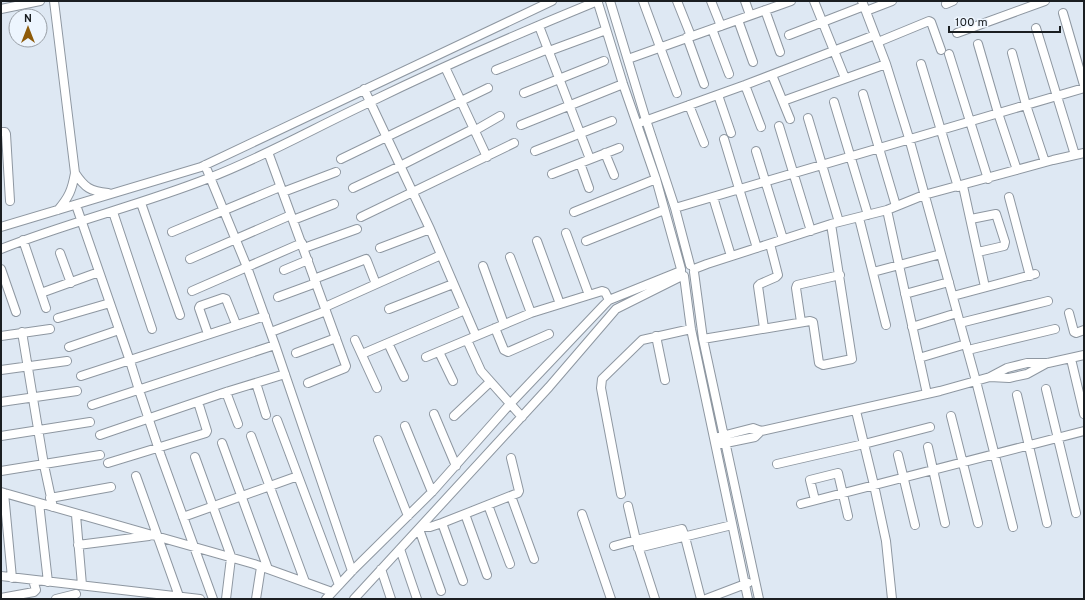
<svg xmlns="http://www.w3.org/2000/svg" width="1085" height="600" font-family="Overpass,sans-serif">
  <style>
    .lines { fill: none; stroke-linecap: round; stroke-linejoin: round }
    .minor-casing { stroke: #8e97a1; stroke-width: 10 }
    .minor { stroke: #fff; stroke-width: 8 }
  </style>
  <rect width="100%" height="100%" fill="#dee8f3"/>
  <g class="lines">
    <g class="minor-casing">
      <path id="minor" d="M54,1l21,172c-3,17 -6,24 -17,37
        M610,1l36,119 29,88 15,57
        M643,1l34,92
        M677,1l14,35
        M711,1l10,25
        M745,1l5,14
        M814,1l31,77
        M862,1l24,63 23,74 67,243 37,146
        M598,3l25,81 33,95 25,90
        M946,4l7,-3
        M1,9l39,-8
        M765,10l15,42
        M866,11l26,-10
        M1063,13l21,72
        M738,20l15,42
        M539,26l51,133
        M1036,28l39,127
        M712,29l17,45
        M957,33l88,-32
        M789,35l75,-29
        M687,37l17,47
        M878,42l51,-21 2,1 10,28
        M978,44l20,69 19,57
        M549,51l57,-21
        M1012,53l14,52 19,57
        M949,54l39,125
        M628,59l163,-58
        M921,64l37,123
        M445,67l42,90
        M496,70l52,-21
        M772,75l18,44
        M745,85l16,42
        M364,89l66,140 46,107
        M524,93l80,-32
        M863,94l33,112
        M718,95l13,38
        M783,101l103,-37
        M834,102l34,113
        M689,105l15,38
        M808,118l31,104
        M642,122l103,-37 130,-50
        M521,125l102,-41
        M779,126l32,105
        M474,131l26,-15
        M1,132h4l1,2 4,67
        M724,139l33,109
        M535,151l77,-30
        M756,151l27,88
        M268,152l78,214 -1,2 -37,15
        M605,153l9,22
        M341,159l147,-71
        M580,163l9,25
        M205,165l42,102 28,78 77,226
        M75,173c10,15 15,18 33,20
        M552,174l67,-26
        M963,186l22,101
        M353,188l47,-22 73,-37
        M283,192l53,-20
        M713,197l18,59
        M1009,197l21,79
        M141,203l39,112
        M76,205l54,156 9,29 22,66 52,143
        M675,208l409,-120
        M887,210l40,184
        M113,212l39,117
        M574,212l82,-33
        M361,217l153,-74
        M859,218l27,107
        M971,219l25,-5 9,28 -1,4 -26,6
        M293,220l41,-16
        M1,227l200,-60 351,-166
        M172,232l108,-45
        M566,233l23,62
        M23,240l23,68
        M537,241l23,63
        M586,241l78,-31
        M304,248l53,-19
        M380,248l50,-19
        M1,249c68,-27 140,-44 208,-71 55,-21 107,-51 161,-76 74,-36 149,-69 225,-100
        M60,253l11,30
        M510,257l21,56
        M190,259l101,-44
        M483,266l21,58
        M1,269l15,43
        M694,269l13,-5 124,-40 56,-14 37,-15 129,-35 31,-7
        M284,270l24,-10
        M694,272l9,67 56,260
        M873,272l68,-18
        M684,276l7,53 57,270
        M314,279l52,-20 1,2 9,23
        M192,291l110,-48
        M41,293l58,-21
        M905,294l44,-12
        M953,296l82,-22
        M278,297l38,-14
        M325,307l116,-52
        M389,309l64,-25
        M1069,313l5,19 2,1 8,-3
        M58,318l52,-15
        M801,322l-5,-34 1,-3 43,-10
        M960,323l88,-22
        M912,327l45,-14
        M495,328l9,22 4,2 41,-18
        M764,328l-6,-42 2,-2 16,-7 2,-2 -8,-31
        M22,332l22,133 9,42
        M271,332l55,-21
        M208,334l-9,-26 1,-2 23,-8 3,1 10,25
        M1,336l49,-7
        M656,336l9,44
        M703,339l107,-18 3,1 6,41 4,2 29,-6 -21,-135
        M355,340l22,48
        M467,340l14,31 41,46
        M388,343l16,34
        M69,347l50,-17
        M968,350l87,-21
        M439,352l14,29
        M296,353l40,-15
        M362,354l103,-44
        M426,357l105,-44 71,-22 3,1 4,8
        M919,358l47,-14
        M1071,359l13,55
        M1,370l66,-9
        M81,376l184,-60
        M990,377l19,1 18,-4 20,-11
        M256,383l10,32
        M1046,389l30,124
        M226,392l12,32
        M1017,395l30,128
        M1,402l76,-11
        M92,405l183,-60
        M856,411l18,74 12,56 6,58
        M434,414l22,52
        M454,416l36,-34
        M951,416l27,107
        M277,420l62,165
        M405,426l27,66
        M100,435l126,-43 59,-18
        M1,436l89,-14
        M251,436l54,146
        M714,438l39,-10 8,3 179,-40 50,-14 17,-9 20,-5h21l36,-8
        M378,440l30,76
        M222,443l46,126
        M721,444l34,-7 6,-6
        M928,447l17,76
        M898,455l17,70
        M195,457l37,102
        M108,463l98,-30 1,-2 -9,-29
        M777,464l87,-20 66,-17
        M1,471l99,-16
        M136,476l44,123
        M1,492l253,72 78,28
        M4,493l8,85
        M621,494l-20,-106 1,-9 40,-39 49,-11
        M511,496l23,63
        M50,498l61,-11
        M815,500l-5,-20 28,-7 10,43
        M39,503l9,79
        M801,504l283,-73
        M488,505l22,59
        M628,506l8,34 19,59
        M465,514l22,61
        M582,514l29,85
        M76,515l6,70
        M183,517l115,-41
        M442,523l21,58
        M421,527h9l12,-4 76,-30 1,-2 -8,-33
        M419,529l22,62
        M78,545l71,-9
        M614,546l22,-6 46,-11 3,8 16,62
        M638,548l94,-23
        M400,549l17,50
        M381,569l10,30
        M1,576l199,23
        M1,598l33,-6 2,-2 -3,-10
        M56,599l20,-5
        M226,599l5,-41
        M256,599l5,-32
        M326,599l26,-28 80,-79 78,-88 94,-99 5,-5 72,-29
        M354,599l195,-212 67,-78 66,-33
        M706,599l42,-16"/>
    </g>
    <use href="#minor" class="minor"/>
  </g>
  <rect width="1085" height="600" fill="none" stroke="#1a1e21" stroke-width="4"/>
  <g transform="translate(28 28)"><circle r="19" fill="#edf5fe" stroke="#999fa6"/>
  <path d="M0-3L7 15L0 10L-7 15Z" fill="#8e5b09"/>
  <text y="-6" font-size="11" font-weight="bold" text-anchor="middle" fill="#1a1e21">N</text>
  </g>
  <path d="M949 26v6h111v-6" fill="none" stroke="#1a1e21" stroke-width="2"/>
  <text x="955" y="26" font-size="12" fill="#1a1e21" stroke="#edf5fe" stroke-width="3" paint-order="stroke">100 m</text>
</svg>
